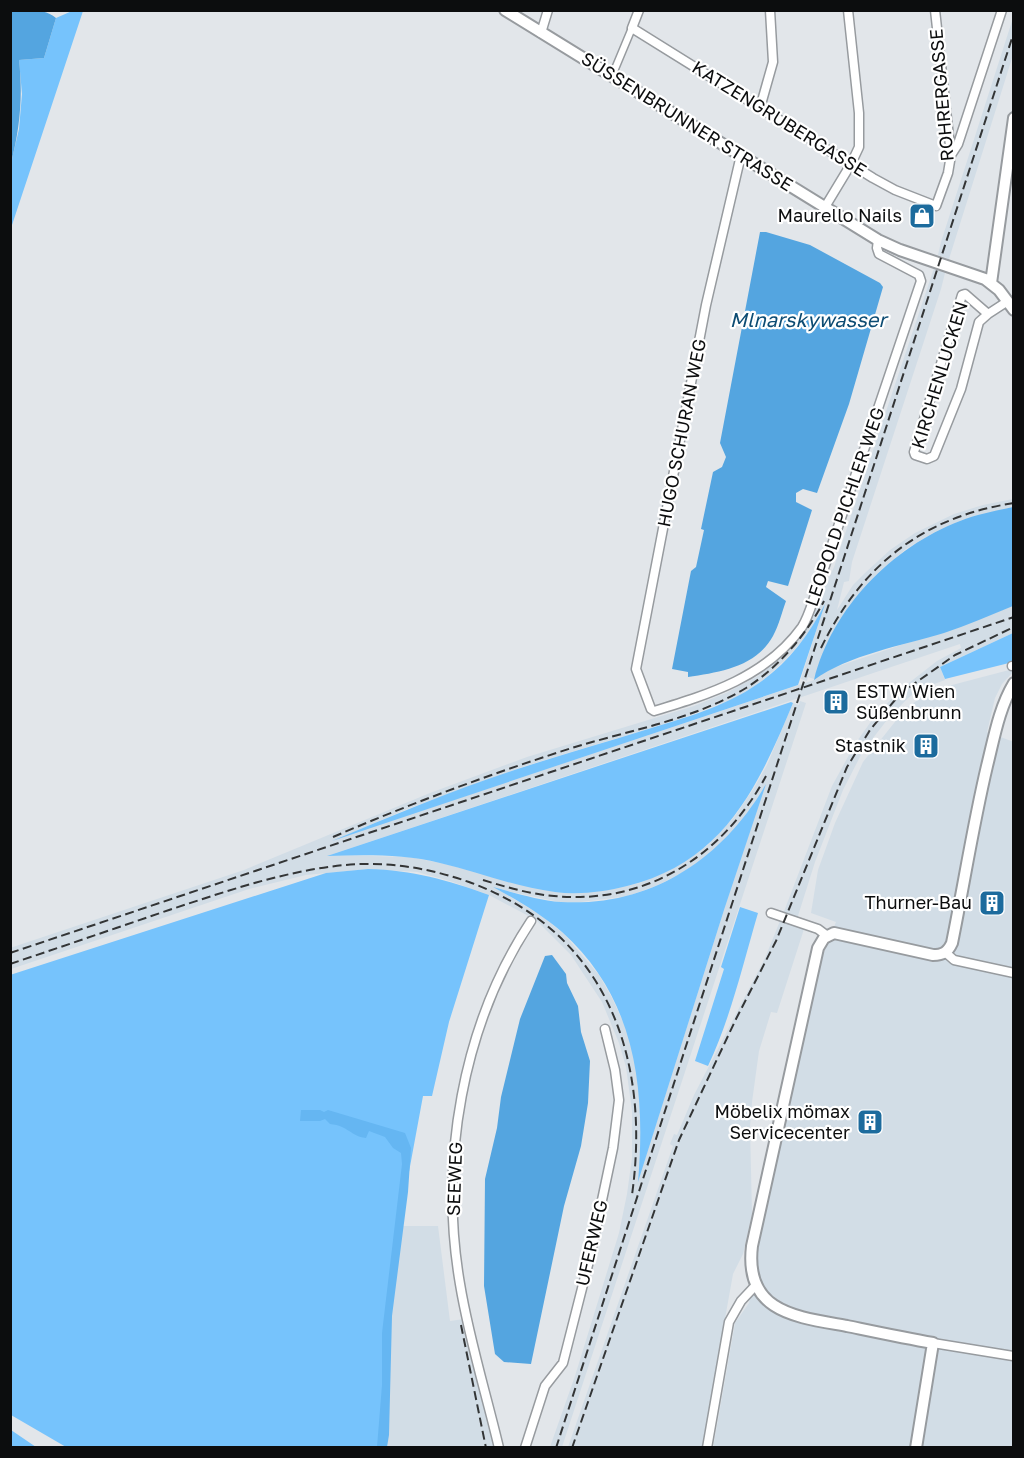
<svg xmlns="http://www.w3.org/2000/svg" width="1024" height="1458" font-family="'Golos Text',sans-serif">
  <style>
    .built { fill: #d2dde6; fill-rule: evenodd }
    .green { fill: #76c3fc }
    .forest { fill: #65b6f2 }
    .water { fill: #54a5e0 }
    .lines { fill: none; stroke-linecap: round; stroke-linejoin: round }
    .pedestrian-casing { stroke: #979b9f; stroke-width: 9 }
    .minor-casing { stroke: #979b9f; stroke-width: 11 }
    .tertiary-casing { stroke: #979b9f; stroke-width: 14 }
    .pedestrian { stroke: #fff; stroke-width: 6 }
    .minor { stroke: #fff; stroke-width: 8 }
    .tertiary { stroke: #fff; stroke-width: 10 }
    .rail { stroke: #333536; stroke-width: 2; stroke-dasharray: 9 4.5; stroke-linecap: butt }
    .labels { text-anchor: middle; stroke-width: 4.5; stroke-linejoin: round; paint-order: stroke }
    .street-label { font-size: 18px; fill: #0c0d0e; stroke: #fff }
    .poi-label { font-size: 18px; fill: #0c0d0e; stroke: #fff; text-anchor: end }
    .water-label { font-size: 20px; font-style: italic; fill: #0d4c73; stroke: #fff }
  </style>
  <rect width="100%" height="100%" fill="#e2e6ea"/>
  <path class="built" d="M1013,18v37l-64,204 -11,-4 3,-13z
    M935,265l11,4 -5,20 -89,273 -3,19 -5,1 -7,28 16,-25 12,-12 25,-23 25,-17 39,-19 29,-9 30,-6v8l-51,13 -27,12 -29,17 -27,23 -21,23 -13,17 -21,39 -10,28 -6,-2 -1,4 -6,-2 22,-70 -18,29 -21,23 -23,21 -26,16 -58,22 -152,46 -118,43 -65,28 472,-157 13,-10 74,-25 44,-13 68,-26v27l-73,34 5,13 -27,10 -11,9 -20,21 -24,31 -20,39 -28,72 -18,57 -14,-5 49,-128 23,-42 22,-31 28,-27 32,-25 24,-13 -1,-4 -630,211 79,2 32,6 115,29 42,-1 42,-8 33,-15 35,-23 27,-29 19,-28 13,-23 26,-62 6,2 1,-4 6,2 -244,744h-12l25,-71 44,-143 8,-39 5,-36v-47l-6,-44 -7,-24 -17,-41 -31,-47 -35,-35 -47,-25 -39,-14 -33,-9 -49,-3 -62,6 -57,14 -238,80 -1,-21 234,-78 186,-77 97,-36 167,-51 32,-13 32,-17 25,-23 27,-34 24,-52zM764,788l-40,122 -85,268 3,-54 -4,-49 -8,-38 -18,-39 -13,-23 -35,-41 -22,-18 -45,-27 63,13h21l47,-6 30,-11 24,-12 24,-16 21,-18 16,-19z
    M1013,669v3l-11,12 -7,14 -8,34 27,10 -1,705 -300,1 22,-125 14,-20 10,-58 48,-222 16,-68 13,-33 -25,-9 7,-43 17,-47 28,-61 43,-54 27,-18z
    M780,921l24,8 -27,84 -6,-1 -12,39 -7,51 -2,25 2,87 -9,40 -10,20 -31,173h-134l105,-301 -3,-2 4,-10 3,1 17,-40 71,-137z
    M399,1226h39l12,95 14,-2 30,128 -115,1z"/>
  <path class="green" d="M72,11h11l-72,217v-65l8,-34 3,-35 -3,-34 25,-2 12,-40z
    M825,604l-27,81 -466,156c64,-27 129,-54 195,-75 40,-13 79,-24 118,-36 39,-12 80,-23 114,-47 29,-20 50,-48 66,-79z
    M1013,633v29l-68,17 -5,-12z
    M791,702l2,1c-35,84 -69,159 -166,183 -23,6 -49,9 -72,6 -40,-5 -76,-20 -115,-29 -37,-9 -75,-8 -113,-7z
    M766,784l-42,126 -86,272c8,-92 -2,-184 -76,-250 -21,-18 -45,-32 -69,-45 22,6 45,13 68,15 89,5 161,-42 205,-118z
    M368,869c45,1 79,11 121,26l-40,127 -17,74h-9l-24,130 -20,221h-313l-55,-32 -1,-440 316,-102z
    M740,907l18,6c-15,51 -27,104 -50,153l-13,-5 29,-92 -3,-2z
    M10,1430h1l25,17h-25z"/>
  <path class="forest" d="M1013,507v99c-23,9 -45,19 -69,27 -40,12 -96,22 -130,47 18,-72 78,-133 146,-159 17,-7 36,-10 53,-14z
    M301,1110h19l4,2 4,-2 77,23 6,15 -3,44 -16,124 -3,119 -2,12h-10l5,-62v-52l20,-169 -1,-11 -8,-5 -8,-11 -16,-6 -3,7c-16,-2 -17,-12 -36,-14l-5,-5 -5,2h-20z"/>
  <path class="water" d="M11,11c15,-2 33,-3 45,7l-12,40 -25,2c4,36 1,68 -8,103z
    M760,232h6l44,13 70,38 3,4 -34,117 -32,89 -14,-4 -7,4v9l16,8 -24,76 -20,-5 -2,6 20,14c-4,11 -7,24 -13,35 -17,31 -53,36 -85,41v-5l-16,-3 19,-98 5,-4 8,-37 -3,-1 12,-57 9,-5 4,-10 -6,-14z
    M552,955l14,19 1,9 11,23 3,26 9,29 -2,42 -7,43 -17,60 -33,158 -27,-2 -9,-8 -11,-68 1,-107 12,-51 4,-31 19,-78 25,-63z"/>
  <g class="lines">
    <g class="pedestrian-casing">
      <path id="pedestrian" d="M612,76l20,-48"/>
    </g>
    <g class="minor-casing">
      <path id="minor" d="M639,10l-7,18 241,150 22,12 41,16 12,-33 3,-18 -16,-145
        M541,33l7,-23
        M760,108l13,-46 -3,-52
        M741,155l-35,150 -70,364 15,40 3,2c56,-17 112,-34 148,-84 5,-8 8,-17 11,-26l108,-320 -2,-6 -40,-21 -2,-6 1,-8
        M951,155l7,-11 44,-134
        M825,207l26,-43 8,-17v-34l-11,-103
        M988,314l-23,-20 -3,1 -48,157 1,3 12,4 7,-3 27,-67 18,-67 9,-8 20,-13
        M1012,666h2
        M771,913l47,16 8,6
        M945,952l9,8 60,13
        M933,1343l80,13
        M499,1448c-13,-55 -30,-109 -39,-164 -21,-122 2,-259 71,-363
        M525,1448l20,-62 18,-23 27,-106 23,-109 6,-48 -4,-30 -10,-41
        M707,1448l22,-126 12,-21 15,-16"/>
    </g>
    <g class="tertiary-casing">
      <path id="tertiary" d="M505,10l373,230 22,10 85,29 14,11 15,20
        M991,283l23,-165
        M916,1448l17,-105c-29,-5 -57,-11 -86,-17 -50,-9 -103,-13 -95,-80l66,-298 6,-10 10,-5 99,22c10,0 15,-3 19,-12 12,-59 21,-118 35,-177 7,-28 12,-58 27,-83"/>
    </g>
    <use href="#pedestrian" class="pedestrian"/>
    <use href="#minor" class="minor"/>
    <use href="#tertiary" class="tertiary"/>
    <path class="rail" d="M821,648c40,-82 101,-131 193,-145
      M333,837c79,-34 160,-64 242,-90 56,-17 120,-28 171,-59 33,-21 60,-53 78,-87
      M483,880c23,7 46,14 71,16 92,9 169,-40 212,-120
      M10,953l1004,-336
      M10,964c54,-18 106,-36 159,-54 58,-19 115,-39 176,-45 42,-4 84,3 124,17 138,50 182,177 163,313
      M461,1325l25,123
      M556,1448l458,-1416
      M572,1448l107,-308 57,-121 40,-78 71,-174 23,-37 25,-30 16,-14 44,-31 59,-28"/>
  </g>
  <defs>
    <g id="shop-square" transform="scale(1.35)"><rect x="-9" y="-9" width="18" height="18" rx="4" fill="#1c6b9d" stroke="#fff"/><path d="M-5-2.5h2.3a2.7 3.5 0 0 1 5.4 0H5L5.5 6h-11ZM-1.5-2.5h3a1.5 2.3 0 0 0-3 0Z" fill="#fff"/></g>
    <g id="building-square" transform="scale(1.35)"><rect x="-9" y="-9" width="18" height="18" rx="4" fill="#1c6b9d" stroke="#fff"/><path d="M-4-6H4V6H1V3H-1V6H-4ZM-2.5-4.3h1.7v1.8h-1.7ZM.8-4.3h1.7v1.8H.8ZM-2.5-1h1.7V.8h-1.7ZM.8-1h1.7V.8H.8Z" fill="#fff"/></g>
  </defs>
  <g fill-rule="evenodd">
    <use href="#shop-square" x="922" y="216"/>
    <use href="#building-square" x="836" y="702"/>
    <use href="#building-square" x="926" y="746"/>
    <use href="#building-square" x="992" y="903"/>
    <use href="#building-square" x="870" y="1122"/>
  </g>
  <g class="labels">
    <g class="street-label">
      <text transform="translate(942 95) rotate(-95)" y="6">ROHRERGASSE</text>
      <text transform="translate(779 119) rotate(32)" y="6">KATZENGRUBERGASSE</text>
      <text transform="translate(687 122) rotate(32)" y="6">SÜSSENBRUNNER STRASSE</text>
      <text transform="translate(940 375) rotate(-73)" y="6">KIRCHENLUCKEN</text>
      <text transform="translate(682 433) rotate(-79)" y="6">HUGO SCHURAN WEG</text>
      <text transform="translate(845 507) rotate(-71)" y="6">LEOPOLD PICHLER WEG</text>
      <text transform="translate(455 1179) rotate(-88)" y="6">SEEWEG</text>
      <text transform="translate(592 1243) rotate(-77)" y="6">UFERWEG</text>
    </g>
    <g class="poi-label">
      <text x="902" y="222">Maurello Nails</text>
      <text x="856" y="698" text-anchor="start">ESTW Wien<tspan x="856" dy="21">Süßenbrunn</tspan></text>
      <text x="906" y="752">Stastnik</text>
      <text x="972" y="909">Thurner-Bau</text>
      <text x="850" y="1118">Möbelix mömax<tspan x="850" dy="21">Servicecenter</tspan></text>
    </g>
    <g class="water-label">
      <text x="808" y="327">Mlnarskywasser</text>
    </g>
  </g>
  <rect width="1024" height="1458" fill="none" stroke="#0c0d0e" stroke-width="24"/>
</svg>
